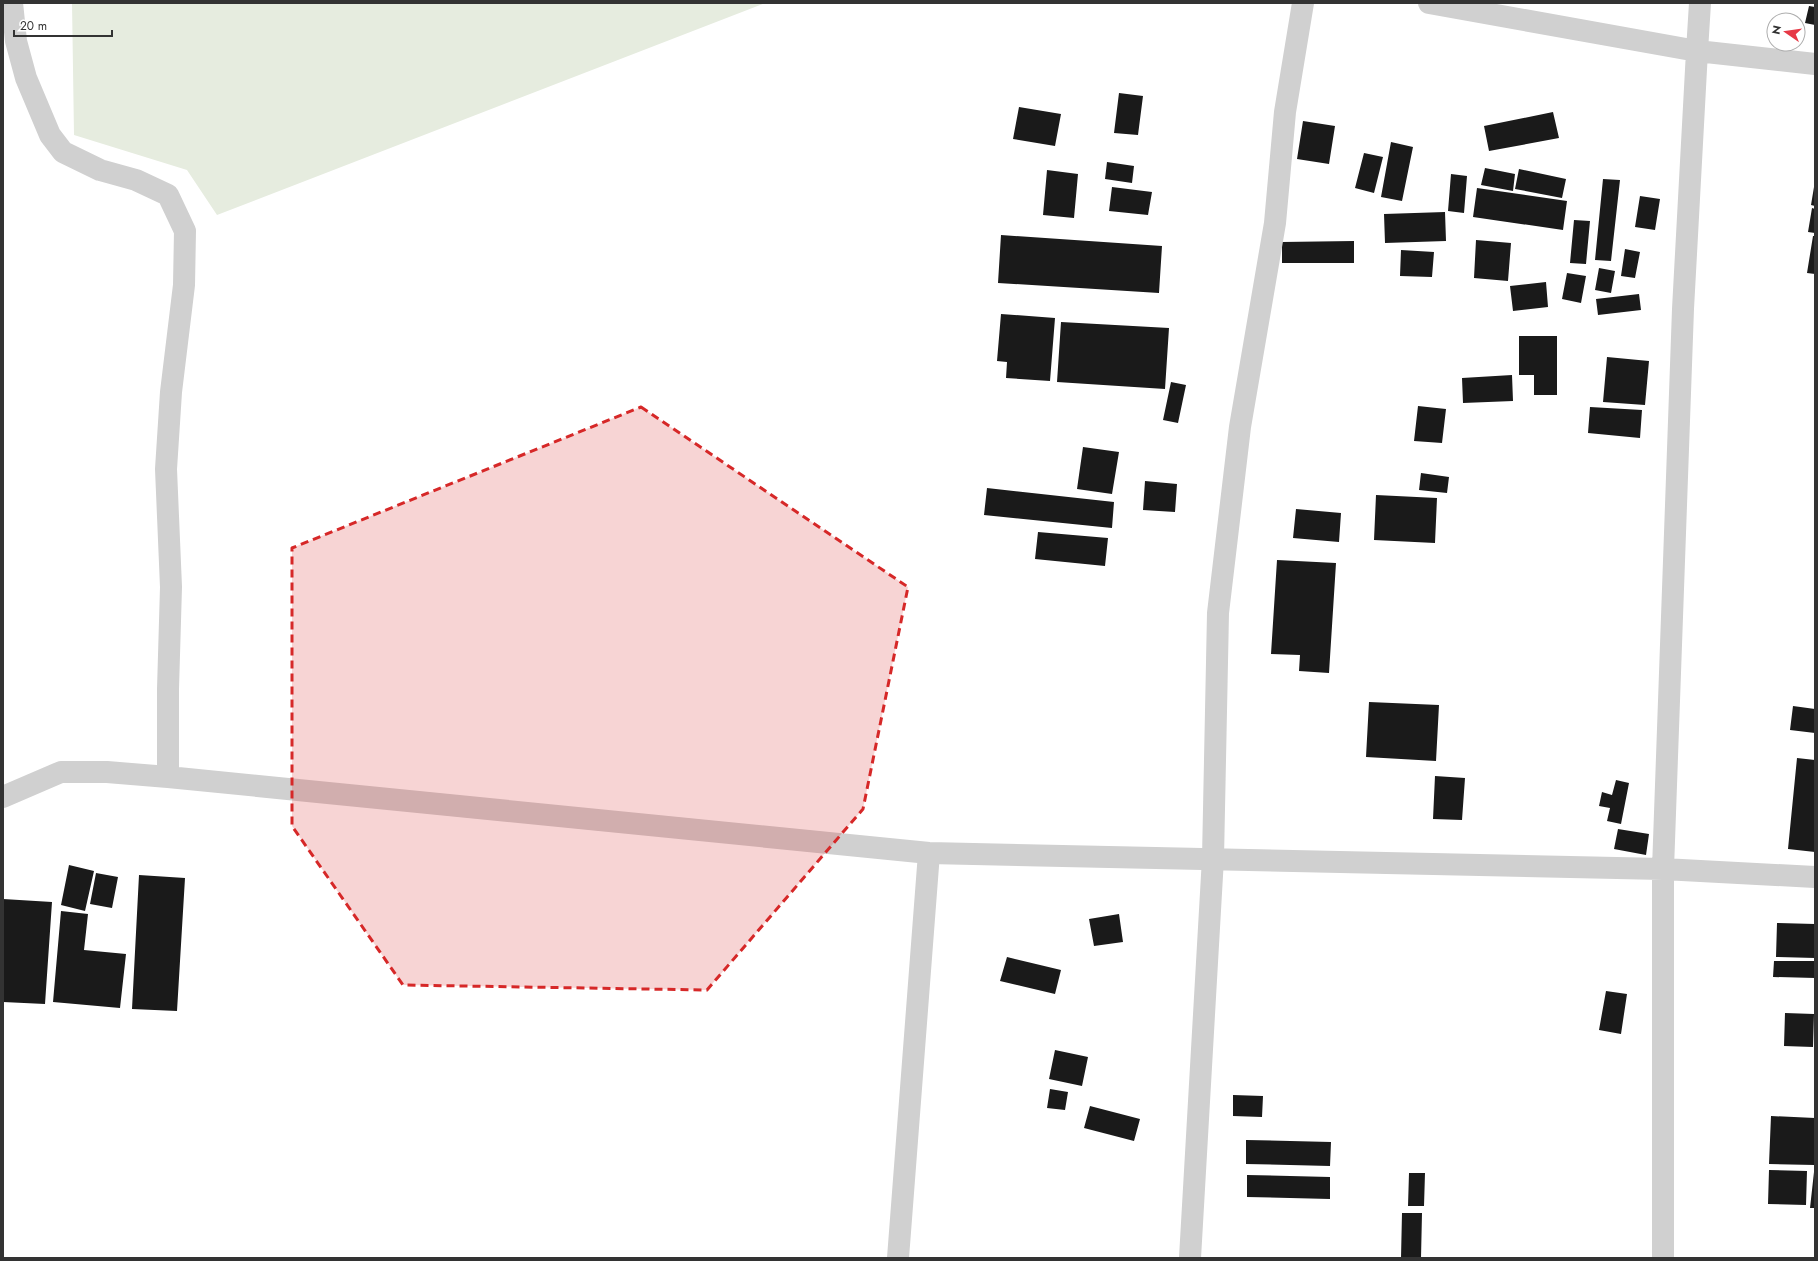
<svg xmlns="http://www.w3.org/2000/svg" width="1818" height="1261" font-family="Jost,sans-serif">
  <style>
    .green { fill: #e6ecdf }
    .building { fill: #1a1a1a }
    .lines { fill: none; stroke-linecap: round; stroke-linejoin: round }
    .street { stroke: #d0d0d0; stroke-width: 22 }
    .marked { fill: #d62828; fill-opacity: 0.2; stroke: #d62828; stroke-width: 3; stroke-dasharray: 8 5; stroke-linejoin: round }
  </style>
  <rect width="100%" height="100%" fill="#fff"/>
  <path class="green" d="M72,3h693l-548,212 -30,-45 -113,-35z"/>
  <path class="building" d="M1809,6l6,1v18l-10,-2z
    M1119,93l24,3 -5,39 -24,-2z
    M1019,107l42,7 -6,32 -42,-7z
    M1553,112l6,26 -70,13 -5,-25z
    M1303,121l32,5 -6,38 -32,-5z
    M1391,142l22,5 -11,54 -21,-4z
    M1364,153l19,4 -9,36 -19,-5z
    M1107,162l27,4 -2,17 -27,-4z
    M1485,168l30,6 -2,17 -32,-6z
    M1519,169l47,10 -4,19 -47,-9z
    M1047,170l31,4 -4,44 -31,-3z
    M1451,174l16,2 -3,37 -16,-2z
    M1603,179l17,1 -9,81 -16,-1z
    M1112,187l40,5 -4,23 -39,-4z
    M1814,187h1v19l-4,-1z
    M1477,188l90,13 -4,29 -90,-13z
    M1640,196l20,3 -5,31 -20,-3z
    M1812,208l3,1v24l-7,-1z
    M1445,212l1,29 -61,2 -1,-29z
    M1574,220l16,1 -4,43 -16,-1z
    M1001,235l161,11 -3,47 -161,-10z
    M1813,236h2v38l-8,-1z
    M1476,240l35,3 -3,38 -34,-3z
    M1354,241v22h-72v-21z
    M1625,249l15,3 -5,26 -14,-2z
    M1401,250l33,2 -2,25 -32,-1z
    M1599,268l16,3 -4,22 -16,-3z
    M1567,273l19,3 -5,27 -19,-4z
    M1546,282l2,25 -35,4 -3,-25z
    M1639,294l2,16 -43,5 -2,-16z
    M1001,314l54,4 -5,63 -44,-3 1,-16 -10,-1z
    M1061,322l108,6 -4,61 -108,-7z
    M1519,336h38v59h-23v-20h-15z
    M1607,357l42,4 -4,44 -42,-3z
    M1512,375l1,26 -50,2 -1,-25z
    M1171,382l15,3 -8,38 -15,-3z
    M1418,406l28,3 -4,34 -28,-2z
    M1590,407l52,3 -2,28 -52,-5z
    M1083,447l36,5 -7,42 -35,-5z
    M1421,473l28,4 -2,16 -28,-3z
    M1145,481l32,3 -2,28 -32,-2z
    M987,488l127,14 -2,26 -128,-13z
    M1376,495l61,3 -2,45 -61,-3z
    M1296,509l45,4 -2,29 -46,-4z
    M1038,532l70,6 -3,28 -70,-7z
    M1277,560l59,3 -7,110 -30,-2 1,-16 -29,-1z
    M1369,702l70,3 -3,56 -70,-4z
    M1793,706l22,3v24l-25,-3z
    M1797,758l18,2v92l-27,-3z
    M1435,776l30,2 -3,42 -29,-1z
    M1616,780l13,3 -8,41 -14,-3 3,-13 -11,-2 3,-14 10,3z
    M1618,829l31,5 -3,21 -32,-6z
    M69,865l25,6 -9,40 -24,-6z
    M96,873l22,4 -6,31 -22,-4z
    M139,875l46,3 -8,133 -45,-2z
    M3,899l49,3 -7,102 -42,-2z
    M61,911l27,3 -4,36 42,4 -6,54 -67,-6z
    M1119,914l4,28 -29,4 -5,-27z
    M1777,923l38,1v34l-39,-1z
    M1007,957l54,13 -6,24 -55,-13z
    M1774,961h41v17l-42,-1z
    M1606,991l21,3 -6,40 -22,-4z
    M1785,1013l29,1 -1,33 -29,-1z
    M1055,1050l33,7 -6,29 -33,-7z
    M1050,1089l18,3 -3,18 -18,-2z
    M1233,1095l30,1 -1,21 -29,-1z
    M1090,1106l50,13 -6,22 -50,-13z
    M1771,1116l44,2v47l-46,-1z
    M1246,1140l85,2 -1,24 -84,-2z
    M1769,1170l38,1 -1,34 -38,-1z
    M1814,1172h1v36h-5z
    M1409,1173h16l-1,33h-16z
    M1247,1175l83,2v22l-83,-2z
    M1402,1213h20l-1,45h-20z"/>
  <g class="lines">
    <path class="street" d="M12,3l4,38 10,37 24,57 13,17 37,18 36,10 32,15 17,36 -1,54 -13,107 -5,77 5,118 -3,102v88
      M1429,3l268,48 -14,258 -20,560v389
      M1700,3l-3,48 118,13
      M3,797l58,-25h46l61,5 761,76 734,16 152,8
      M898,1258l31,-405
      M1190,1258l23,-400 5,-245 22,-186 35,-204 10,-111 18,-109"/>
  </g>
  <path class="marked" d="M641,407l267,180 -45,222 -156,181 -304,-5 -111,-159v-278z"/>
  <rect width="1818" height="1261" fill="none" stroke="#333333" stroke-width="8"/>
  <g transform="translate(1786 32) rotate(283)"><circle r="19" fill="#ffffff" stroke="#adadad"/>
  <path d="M0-3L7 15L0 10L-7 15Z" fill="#e63946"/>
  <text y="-6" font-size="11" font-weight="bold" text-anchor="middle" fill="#333333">N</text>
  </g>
  <path d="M14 30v6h98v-6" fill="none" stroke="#333333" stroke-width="2"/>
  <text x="20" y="30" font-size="12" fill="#333333" stroke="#ffffff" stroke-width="3" paint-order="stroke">20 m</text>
</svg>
